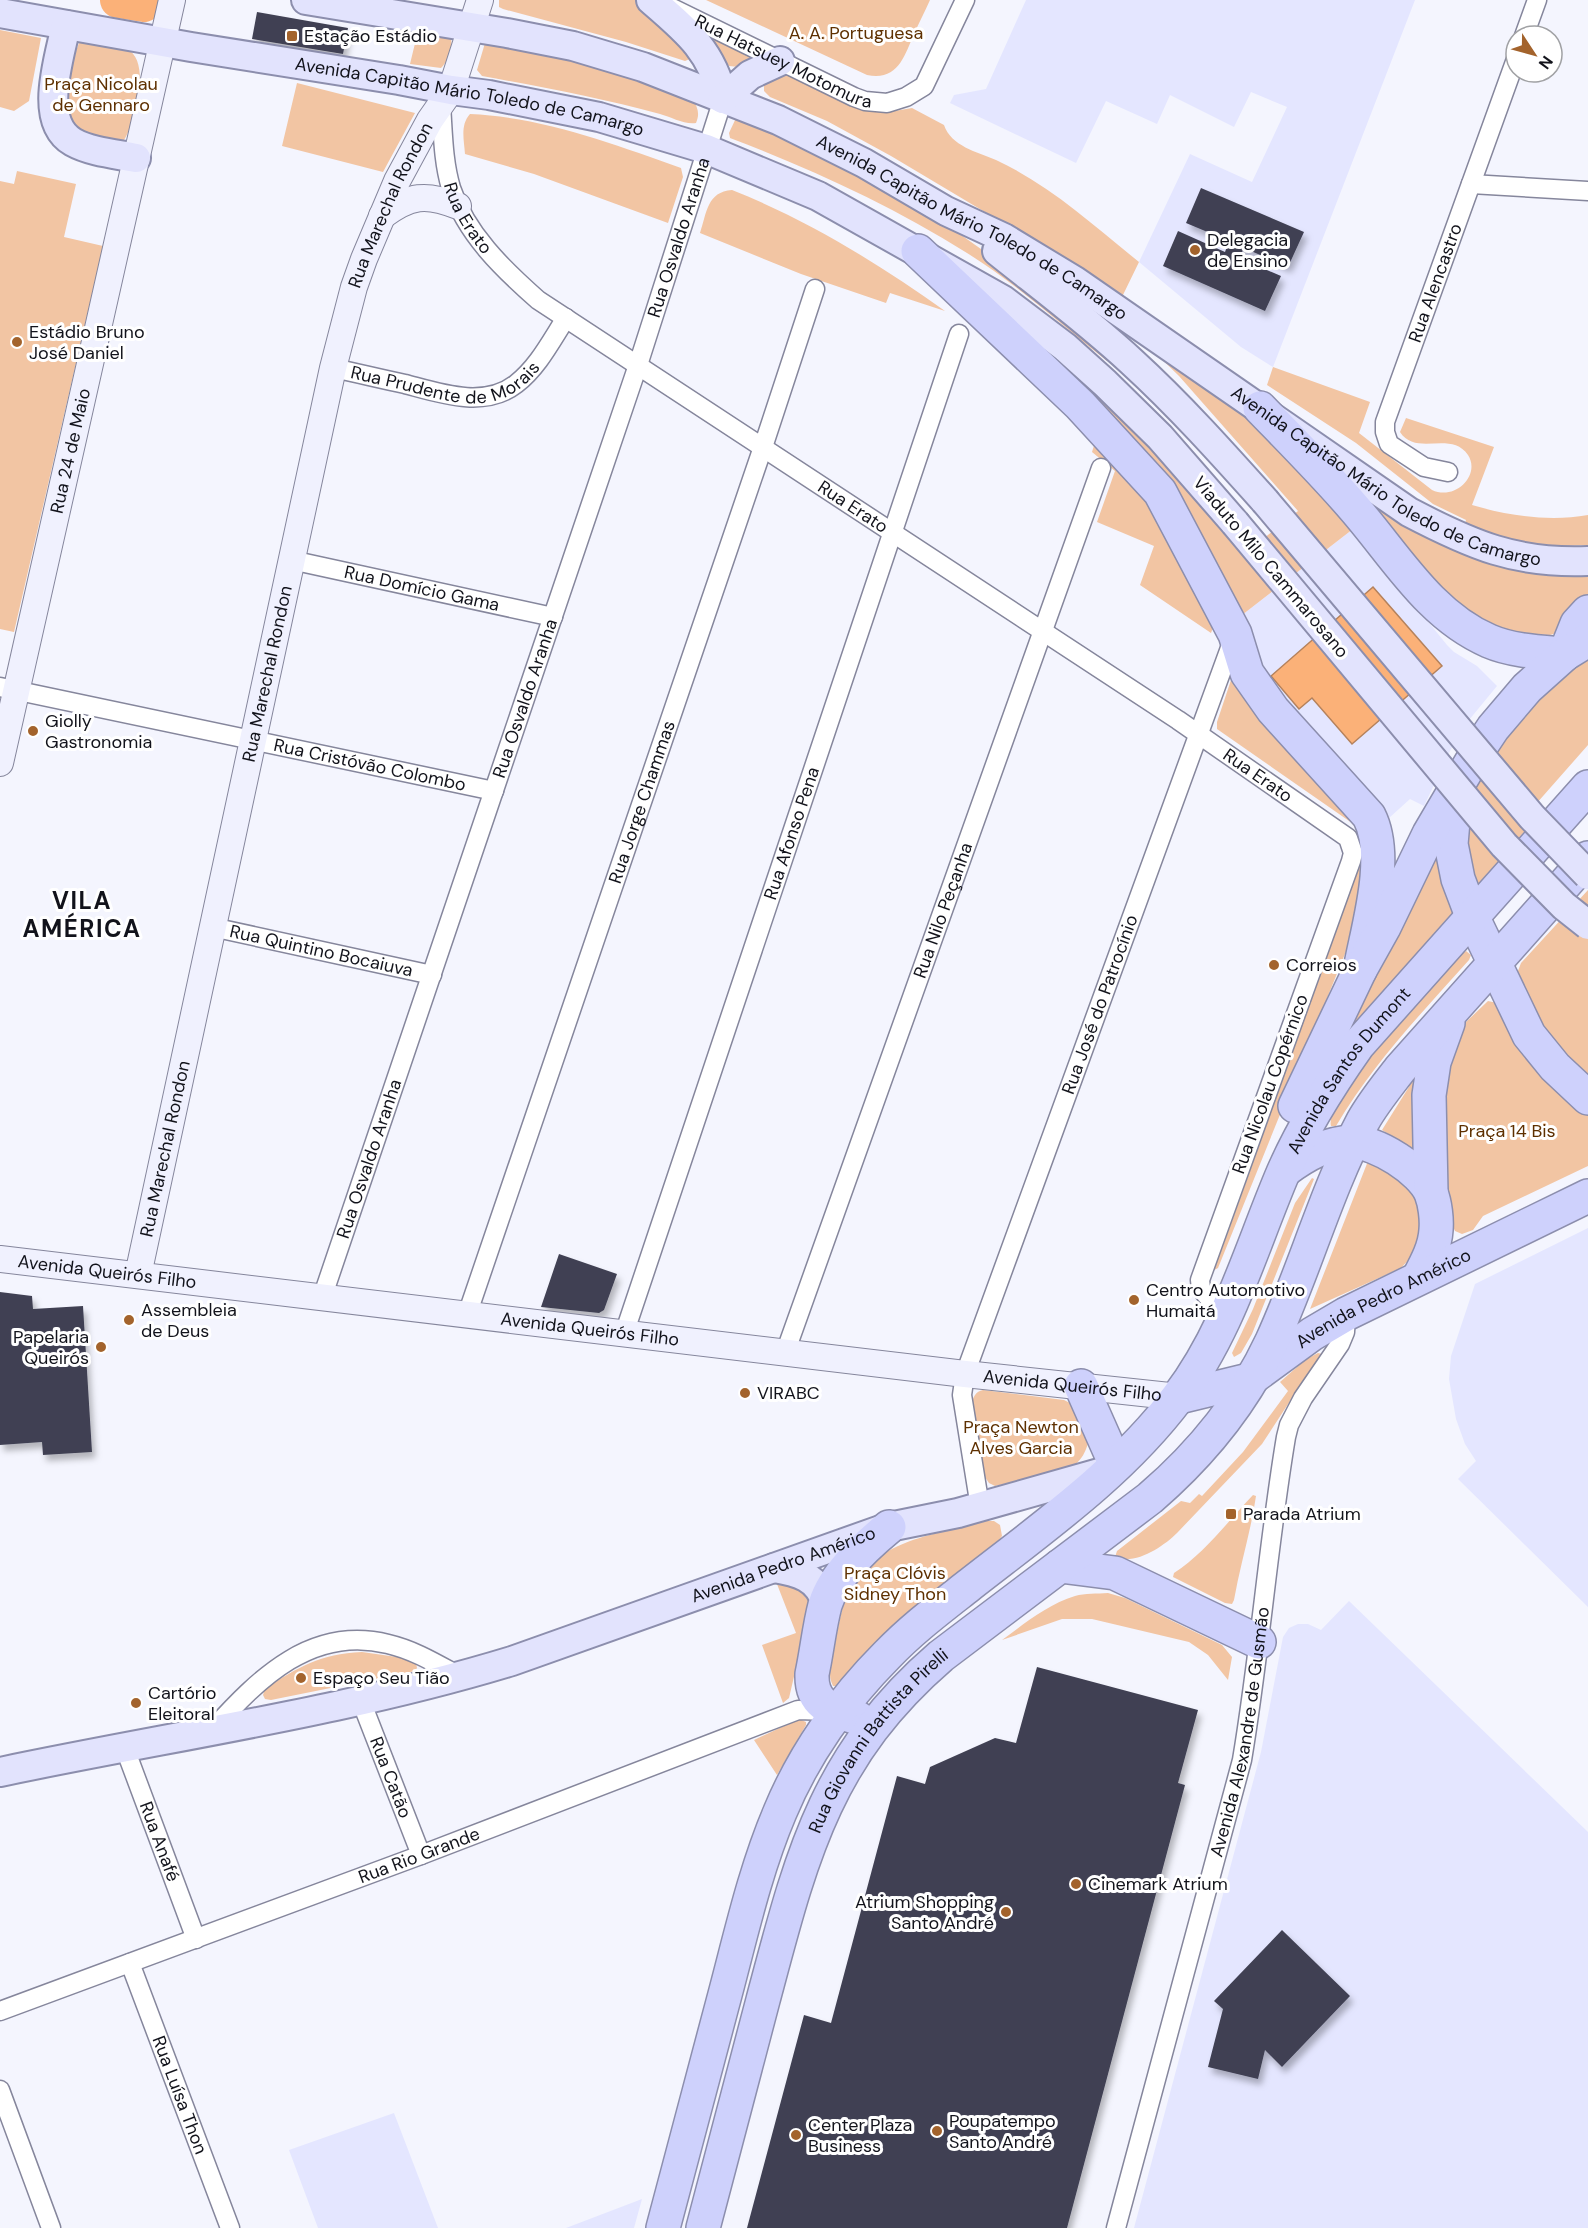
<svg xmlns="http://www.w3.org/2000/svg" width="1588" height="2228" font-family="'DM Sans',sans-serif">
  <style>
    .built { fill: #e4e6ff }
    .green { fill: #f2c5a3 }
    .water { fill: #fbb178; stroke: #b5825c; stroke-width: 1.5 }
    .lines { fill: none; stroke-linecap: round; stroke-linejoin: round }
    .river { stroke: #fbb178; stroke-width: 36 }
    .building { fill: #404153; filter: url(#shadow) }
    .street-casing { stroke: #85869c; stroke-width: 21 }
    .secondary-casing { stroke: #85869c; stroke-width: 28 }
    .primary-casing { stroke: #8c8ead; stroke-width: 32 }
    .highway-casing { stroke: #8c8ead; stroke-width: 36 }
    .street { stroke: #fff; stroke-width: 18 }
    .secondary { stroke: #f0f1fe; stroke-width: 26 }
    .primary { stroke: #e2e3fd; stroke-width: 28 }
    .highway { stroke: #ced1fc; stroke-width: 33 }
    .primary-bridge-casing { stroke: #8c8ead; stroke-width: 32; stroke-linecap: butt }
    .primary-bridge { stroke: #e2e3fd; stroke-width: 28 }
    .poi-dot { fill: #a3632c; stroke: #fff; stroke-width: 2 }
    .labels { text-anchor: middle; stroke-width: 6; stroke-linejoin: round; paint-order: stroke }
    .park-label { font-size: 18px; fill: #5e3000; stroke: #fff }
    .poi-label { font-size: 18px; fill: #12131b; stroke: #fff; text-anchor: start }
    .street-label { font-size: 18px; fill: #12131b; stroke: #fff }
    .district-label { font-size: 24px; font-weight: bold; letter-spacing: 1.5px; fill: #12131b; stroke: #fff }
  </style>
  <defs>
    <filter id="shadow"><feDropShadow dx="3.5" dy="6" stdDeviation="3" flood-color="#0004"/></filter>
  </defs>
  <rect width="100%" height="100%" fill="#f4f5fe"/>
  <path class="built" d="M1026,0h389l-142,367 -32,-20 -102,-85 51,-108 62,28 35,-75 -36,-15 -17,35 -64,-32 -13,29 -51,-23 -30,62 -126,-60 4,-8 32,-6z
    M1353,529l94,116 7,7 23,14 20,20 -28,34 -18,29 -27,57 -14,-7 -21,19 -117,-127 -10,-18 -20,-58z
    M1588,1228v379l-130,-128 18,-18 -11,-17 -9,-25 -7,-40 2,-23 24,-72z
    M1349,1601l239,231v396h-454l127,-476 22,-115 6,-9 9,-4h10l13,6z
    M394,2113l44,115h-120l-29,-78z
    M642,2199l-8,29h-68z"/>
  <path class="green" d="M499,0h136l9,4 48,54 -7,3 -59,-19 -123,-33 -4,-2z
    M706,0h224c-5,11 -11,23 -16,34 -10,23 -16,47 -47,41z
    M0,30l41,8 -12,63 -15,10 -14,-4z
    M706,30l48,25 -15,12 -10,-1 -26,-30z
    M418,31l33,8c2,9 -3,23 -10,29l-31,-4z
    M85,40c13,3 30,4 42,9 25,12 8,74 -3,91l-7,2 -36,-8 -9,-7 -8,-26 12,-50 3,-8z
    M485,43l90,16 65,20 52,20c6,8 8,15 4,24 -11,2 -25,-6 -36,-9 -59,-16 -118,-27 -178,-38l-5,-6z
    M785,73l104,39 23,-4 32,17c7,21 33,27 52,35 54,25 97,65 143,102l-17,35 -38,-26 -193,-115 -64,-35 -57,-24 -6,-6v-7z
    M297,83l118,30 -32,59 -101,-26z
    M470,114c72,3 144,30 211,54l2,9 -15,46 -134,-49 -69,-20c-1,-14 -5,-29 5,-40z
    M736,118l87,36 124,71 41,29 126,100 -7,7c-46,-36 -90,-77 -140,-108 -75,-47 -155,-84 -237,-115l-1,-5z
    M17,171l59,13 -12,53 39,9 -89,386 -14,-3v-448l14,3z
    M732,190c76,30 147,74 213,121l-55,-18 -4,10 -85,-29 -101,-41c7,-21 7,-41 32,-43z
    M1139,337l125,88 89,104 -111,86 -176,-246 2,-2c66,55 120,122 176,187l54,-43 -119,-135z
    M1273,367l97,35 -11,31 73,57c23,11 49,-15 36,-35 -17,-25 -52,2 -68,-23l6,-14 88,29 -22,58c37,11 78,17 116,10v30c-43,3 -83,-4 -123,-21l1,-4 -33,-16 -77,-61 -89,-58z
    M1097,436l37,45 82,138 -5,14 -71,-48 14,-39 -57,-24 18,-51 -23,-19z
    M1363,498l225,73v53l-38,11 -25,-1 -43,-12 -31,-24z
    M1588,657v88l-52,59 -4,19 -53,60 -4,2 -11,-28 6,-65 25,-43 55,-63z
    M1232,677l124,142 9,23 -10,87 -137,339 -11,6 9,-23 6,-2 140,-390 -4,-28 -6,-8 -135,-94v-7z
    M1435,844l19,67 -109,123z
    M1588,890v192l-45,-51 -27,-55 5,-13z
    M1466,951l5,4 -2,5c-49,55 -95,102 -133,166h-5c-8,-25 108,-147 129,-171z
    M1488,1001l9,2 73,97 18,15v51l-105,50 -10,14 -11,4 -7,-3 -5,-11 -11,-114 18,-71 9,-13z
    M1412,1082l4,1 1,69 -35,-22z
    M1368,1161l36,20 11,17 8,25 -7,29 -15,16 -91,41z
    M1312,1178l2,1 -62,155 -11,19 -7,4 -2,-4 21,-44 42,-106z
    M1318,1353l4,1v3l-30,41 -30,46 -85,89c-13,13 -42,33 -62,24l2,-6 64,-50 9,2 9,-9 3,2 41,-44 45,-61 -8,-9 25,-22z
    M983,1390l81,10 10,5 16,29c-3,17 -8,28 -23,36l-72,16 -6,-3 -4,-6 -13,-72c0,-7 4,-14 11,-15z
    M1253,1495l3,1c-5,35 -16,69 -22,104l-2,4 -7,-1 -52,-26 1,-4c31,-20 54,-52 79,-78z
    M985,1521h9l6,4 2,11 -3,4 -97,77 -37,36 -29,33h-3c-8,-17 0,-36 4,-53 3,-13 5,-28 11,-40 27,-54 84,-57 137,-72z
    M775,1579l34,14 1,15 -21,90 -6,5 -21,-58 34,-12z
    M1108,1593l17,5 97,47 10,12 -4,23 -20,-25 -19,-13 -97,-23h-30l-60,21c22,-16 46,-36 73,-44 10,-3 22,-2 33,-3z
    M362,1652l42,6 12,5 1,5 -2,3 -144,29 -6,-1 -2,-4 2,-6c33,-22 55,-35 97,-37z
    M799,1719l7,3v3l-29,50 -23,-35z"/>
  <path class="water" d="M1373,587l69,79 -90,78 -40,-46 -13,11 -28,-33z"/>
  <g class="lines">
    <path class="river" d="M118,0l26,4"/>
  </g>
  <path class="building" d="M257,12l91,16 -5,26 -91,-15z
    M1201,188l103,44 -16,35 -44,-19 -5,10 42,18 -16,35 -102,-45 15,-35 47,21 4,-11 -43,-18z
    M559,1254l58,20 -13,36 -5,3 -58,-6z
    M0,1292l32,4 1,13 50,-3 9,146 -49,3 -1,-13 -42,3z
    M1037,1667l161,43 -20,73 7,2 -118,443h-320l57,-213 27,8 66,-247 28,8 5,-17 65,-29 21,5z
    M1282,1930l68,66 -68,71 -17,-17 -7,29 -50,-12 15,-58 -9,-8z"/>
  <g class="lines">
    <g class="street-casing">
      <g id="street">
        <path id="s1" d="M670,7l184,90 11,4 22,2 19,-6 18,-11 41,-86"/>
        <path d="M1524,36l13,-36"/>
        <path id="s2" d="M441,105c2,28 2,56 10,83 15,46 52,81 87,112l640,420 170,118 5,15 -2,8 -151,419 1,9 23,27"/>
        <path d="M1471,184l117,7"/>
        <path id="s3" d="M333,368c24,5 48,11 72,16 34,9 79,25 111,0 22,-17 35,-43 50,-66"/>
        <path id="s4" d="M1448,472l-24,-5 -35,-23 -4,-12v-10l131,-363"/>
        <path id="s5" d="M291,560l262,57"/>
        <path id="s6" d="M0,687l494,104"/>
        <path id="s7" d="M212,927l220,48"/>
        <path id="s8" d="M322,1298l316,-933 85,-266"/>
        <path id="s9" d="M467,1315l296,-868 52,-158"/>
        <path id="s10" d="M624,1334l335,-1000"/>
        <path id="s11" d="M785,1353l316,-885"/>
        <path id="s12" d="M980,1507l-18,-112 3,-21 269,-737"/>
        <path id="s13" d="M361,1701l60,154"/>
        <path d="M212,1730c47,-52 100,-105 176,-86 26,6 49,20 71,32"/>
        <path id="s14" d="M124,1746l72,193"/>
        <path id="s15" d="M130,1963l100,265"/>
        <path id="s16" d="M0,2011l421,-156 377,-145 30,1"/>
        <path d="M0,2090l51,138"/>
        <path id="s17" d="M1116,2228l126,-468c18,-107 26,-216 44,-323l3,-12 14,-27 37,-54 5,-12 1,-18"/>
      </g>
    </g>
    <g class="secondary-casing">
      <g id="secondary">
        <path d="M382,216c28,-21 44,-23 76,-10"/>
        <path id="s18" d="M0,763l172,-763"/>
        <path id="s19" d="M0,1259l965,115 214,23"/>
        <path id="s20" d="M138,1275l195,-907 21,-81 10,-28 33,-78 33,-61 21,-30 29,-90"/>
      </g>
    </g>
    <g class="primary-casing">
      <g id="primary">
        <path id="s21" d="M306,0l201,33 66,13 70,21 135,53 86,43 82,48 58,27 71,43 334,231c63,33 107,52 179,49"/>
        <path d="M651,0c36,31 61,51 72,99"/>
        <path id="s22" d="M0,13l191,34 208,33 52,10 38,5 110,22 107,32 112,47 185,104 62,47 40,36 55,54 75,86"/>
        <path d="M66,25c-6,32 -29,96 7,117 18,10 43,12 63,16"/>
        <path d="M723,99l27,-24 30,-14"/>
        <path d="M997,251c45,36 92,71 135,111 47,43 90,91 133,139"/>
        <path d="M774,1568c24,4 44,9 52,35"/>
        <path id="s23" d="M0,1772c171,-36 345,-60 512,-111l377,-134 69,-14 152,-43"/>
      </g>
    </g>
    <g class="highway-casing">
      <g id="highway">
        <path d="M918,251l162,154 80,87 75,142 12,39 26,37 96,106c21,41 -1,110 -9,154"/>
        <path d="M1260,408c32,33 64,65 94,100 41,47 75,107 135,133 23,10 51,11 76,13"/>
        <path d="M1565,654l12,-30 11,-12"/>
        <path d="M1455,798l-4,46 7,35 14,37 57,119 26,32 33,31"/>
        <path d="M1295,1106l65,-136 24,-43 45,-93 50,-85 14,-21 34,-40 38,-34 23,-14"/>
        <path d="M1285,1170c20,-15 41,-27 67,-28 25,0 69,28 79,51 4,10 6,26 5,37 -1,17 -9,32 -17,47"/>
        <path d="M1431,1192l-2,-97 5,-33 14,-39"/>
        <path d="M1081,1386l35,79"/>
        <path id="s24" d="M1179,1397l70,-17 63,-46 34,-20 242,-118"/>
        <path d="M1060,1566l55,7 144,69"/>
        <path d="M858,1718c-26,-8 -47,-12 -46,-44 5,-23 7,-46 13,-69 9,-30 41,-59 64,-78"/>
        <path id="s25" d="M663,2228c20,-75 40,-151 60,-226 17,-63 31,-129 57,-190 24,-58 63,-113 107,-157 25,-26 53,-47 81,-69 74,-58 153,-113 210,-189 50,-65 73,-149 105,-224 20,-46 46,-87 75,-128l230,-258"/>
        <path id="s26" d="M703,2228c20,-76 40,-152 60,-228 38,-142 61,-243 178,-344l209,-158c50,-43 94,-97 122,-157 33,-72 54,-150 91,-220 10,-18 24,-35 37,-52l188,-211"/>
      </g>
    </g>
    <use href="#street" class="street"/>
    <use href="#secondary" class="secondary"/>
    <use href="#primary" class="primary"/>
    <use href="#highway" class="highway"/>
    <g class="primary-bridge-casing">
      <path id="primary-bridge" d="M1265,501l267,316 56,58
        M1235,523l269,322 60,61 24,19"/>
    </g>
    <use href="#primary-bridge" class="primary-bridge"/>
  </g>
  <g class="poi-dot">
    <rect x="286" y="30" width="12" height="12" rx="3"/>
    <circle cx="1195" cy="250" r="6"/>
    <circle cx="17" cy="342" r="6"/>
    <circle cx="33" cy="731" r="6"/>
    <circle cx="1274" cy="965" r="6"/>
    <circle cx="1134" cy="1300" r="6"/>
    <circle cx="129" cy="1320" r="6"/>
    <circle cx="101" cy="1347" r="6"/>
    <circle cx="745" cy="1393" r="6"/>
    <rect x="1225" y="1508" width="12" height="12" rx="3"/>
    <circle cx="301" cy="1678" r="6"/>
    <circle cx="136" cy="1703" r="6"/>
    <circle cx="1076" cy="1884" r="6"/>
    <circle cx="1006" cy="1912" r="6"/>
    <circle cx="937" cy="2131" r="6"/>
    <circle cx="796" cy="2135" r="6"/>
  </g>
  <g class="labels">
    <g class="park-label">
      <text x="856" y="39">A. A. Portuguesa</text>
      <text x="101" y="90">Praça Nicolau<tspan x="101" dy="21">de Gennaro</tspan></text>
      <text x="1507" y="1137">Praça 14 Bis</text>
      <text x="1021" y="1433">Praça Newton<tspan x="1021" dy="21">Alves Garcia</tspan></text>
      <text x="895" y="1579">Praça Clóvis<tspan x="895" dy="21">Sidney Thon</tspan></text>
    </g>
    <g class="poi-label">
      <text x="304" y="42">Estação Estádio</text>
      <text x="1207" y="246">Delegacia<tspan x="1207" dy="21">de Ensino</tspan></text>
      <text x="29" y="338">Estádio Bruno<tspan x="29" dy="21">José Daniel</tspan></text>
      <text x="45" y="727">Giolly<tspan x="45" dy="21">Gastronomia</tspan></text>
      <text x="1286" y="971">Correios</text>
      <text x="1146" y="1296">Centro Automotivo<tspan x="1146" dy="21">Humaitá</tspan></text>
      <text x="141" y="1316">Assembleia<tspan x="141" dy="21">de Deus</tspan></text>
      <text x="89" y="1343" text-anchor="end">Papelaria<tspan x="89" dy="21">Queirós</tspan></text>
      <text x="757" y="1399">VIRABC</text>
      <text x="1243" y="1520">Parada Atrium</text>
      <text x="313" y="1684">Espaço Seu Tião</text>
      <text x="148" y="1699">Cartório<tspan x="148" dy="21">Eleitoral</tspan></text>
      <text x="1088" y="1890">Cinemark Atrium</text>
      <text x="994" y="1908" text-anchor="end">Atrium Shopping<tspan x="994" dy="21">Santo André</tspan></text>
      <text x="949" y="2127">Poupatempo<tspan x="949" dy="21">Santo André</tspan></text>
      <text x="808" y="2131">Center Plaza<tspan x="808" dy="21">Business</tspan></text>
    </g>
    <g class="street-label">
      <text dy="6" stroke="none"><textPath href="#s1" startOffset="126">Rua Hatsuey Motomura</textPath></text>
      <text dy="6" stroke="none"><textPath href="#s22" startOffset="477">Avenida Capitão Mário Toledo de Camargo</textPath></text>
      <text dy="6" stroke="none"><textPath href="#s20" startOffset="1101">Rua Marechal Rondon</textPath></text>
      <text dy="6" stroke="none"><textPath href="#s2" startOffset="118">Rua Erato</textPath></text>
      <text dy="6" stroke="none"><textPath href="#s21" startOffset="711">Avenida Capitão Mário Toledo de Camargo</textPath></text>
      <text dy="6" stroke="none"><textPath href="#s8" startOffset="1119">Rua Osvaldo Aranha</textPath></text>
      <text dy="6" stroke="none"><textPath href="#s4" startOffset="237">Rua Alencastro</textPath></text>
      <text dy="6" stroke="none"><textPath href="#s3" startOffset="118">Rua Prudente de Morais</textPath></text>
      <text dy="6" stroke="none"><textPath href="#s18" startOffset="320">Rua 24 de Maio</textPath></text>
      <text dy="6" stroke="none"><textPath href="#s21" startOffset="1197">Avenida Capitão Mário Toledo de Camargo</textPath></text>
      <text dy="6" stroke="none"><textPath href="#s2" startOffset="604">Rua Erato</textPath></text>
      <text transform="translate(1271 567) rotate(50)" y="6">Viaduto Milo Cammarosano</text>
      <text dy="6" stroke="none"><textPath href="#s5" startOffset="134">Rua Domício Gama</textPath></text>
      <text dy="6" stroke="none"><textPath href="#s20" startOffset="615">Rua Marechal Rondon</textPath></text>
      <text dy="6" stroke="none"><textPath href="#s8" startOffset="633">Rua Osvaldo Aranha</textPath></text>
      <text dy="6" stroke="none"><textPath href="#s6" startOffset="378">Rua Cristóvão Colombo</textPath></text>
      <text dy="6" stroke="none"><textPath href="#s2" startOffset="1090">Rua Erato</textPath></text>
      <text dy="6" stroke="none"><textPath href="#s9" startOffset="542">Rua Jorge Chammas</textPath></text>
      <text dy="6" stroke="none"><textPath href="#s10" startOffset="528">Rua Afonso Pena</textPath></text>
      <text dy="6" stroke="none"><textPath href="#s11" startOffset="470">Rua Nilo Peçanha</textPath></text>
      <text dy="6" stroke="none"><textPath href="#s7" startOffset="112">Rua Quintino Bocaiuva</textPath></text>
      <text dy="6" stroke="none"><textPath href="#s12" startOffset="528">Rua José do Patrocínio</textPath></text>
      <text dy="6" stroke="none"><textPath href="#s25" startOffset="1384">Avenida Santos Dumont</textPath></text>
      <text transform="translate(1270 1084) rotate(-70)" y="6">Rua Nicolau Copérnico</text>
      <text dy="6" stroke="none"><textPath href="#s20" startOffset="129">Rua Marechal Rondon</textPath></text>
      <text dy="6" stroke="none"><textPath href="#s8" startOffset="147">Rua Osvaldo Aranha</textPath></text>
      <text dy="6" stroke="none"><textPath href="#s19" startOffset="108">Avenida Queirós Filho</textPath></text>
      <text dy="6" stroke="none"><textPath href="#s24" startOffset="230">Avenida Pedro Américo</textPath></text>
      <text dy="6" stroke="none"><textPath href="#s19" startOffset="594">Avenida Queirós Filho</textPath></text>
      <text dy="6" stroke="none"><textPath href="#s19" startOffset="1080">Avenida Queirós Filho</textPath></text>
      <text dy="6" stroke="none"><textPath href="#s23" startOffset="812">Avenida Pedro Américo</textPath></text>
      <text dy="6" stroke="none"><textPath href="#s17" startOffset="512">Avenida Alexandre de Gusmão</textPath></text>
      <text dy="6" stroke="none"><textPath href="#s26" startOffset="524">Rua Giovanni Battista Pirelli</textPath></text>
      <text dy="6" stroke="none"><textPath href="#s13" startOffset="82">Rua Catão</textPath></text>
      <text dy="6" stroke="none"><textPath href="#s14" startOffset="102">Rua Anafé</textPath></text>
      <text dy="6" stroke="none"><textPath href="#s16" startOffset="447">Rua Rio Grande</textPath></text>
      <text dy="6" stroke="none"><textPath href="#s15" startOffset="141">Rua Luísa Thon</textPath></text>
    </g>
    <g class="district-label">
      <text x="82" y="909">VILA<tspan x="82" dy="28">AMÉRICA</tspan></text>
    </g>
  </g>
  <g transform="translate(1534 54) rotate(126)"><circle r="28" fill="#ffffff" stroke="#a0a1a4" stroke-width="1.5"/>
  <path d="M0-4.5L10 22L0 15L-10 22Z" fill="#a3632c"/>
  <text y="-9" font-size="16" font-weight="bold" text-anchor="middle" fill="#12131b">N</text>
  </g>
</svg>
